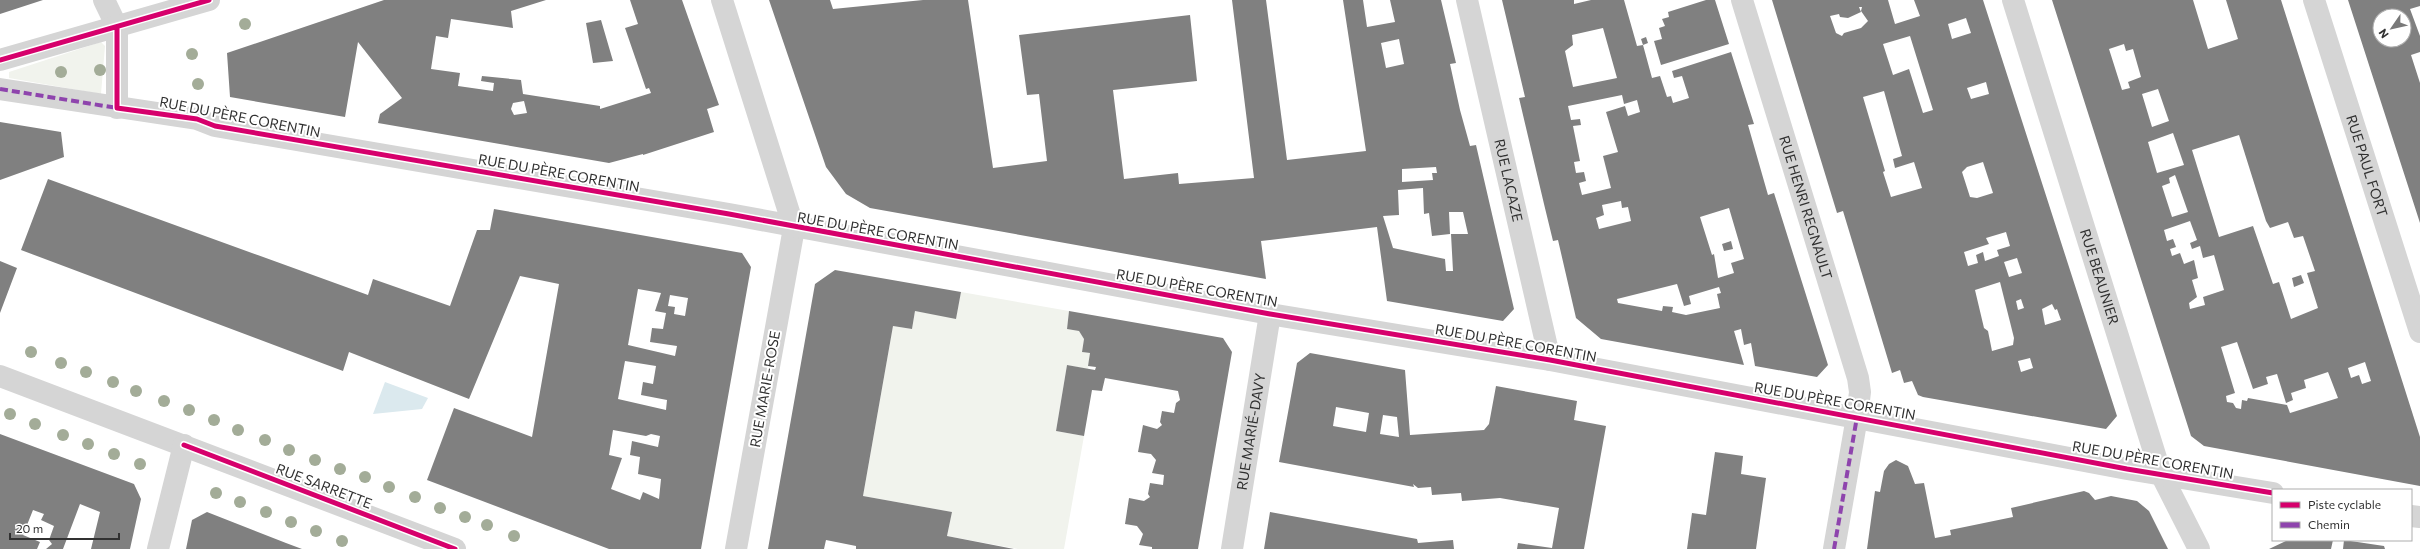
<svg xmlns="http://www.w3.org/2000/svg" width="2420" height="549" font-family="Commissioner,sans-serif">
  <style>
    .green { fill: #f1f3ed }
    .water { fill: #dbe9ee }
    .building { fill: #808080; fill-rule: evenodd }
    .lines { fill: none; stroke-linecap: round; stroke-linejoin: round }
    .pedestrian { stroke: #d5d5d5; stroke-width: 22 }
    .minor { stroke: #d5d5d5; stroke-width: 22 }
    .quiet { stroke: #8e44ad; stroke-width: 4; stroke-dasharray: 8 4; stroke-linecap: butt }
    .cycleway-casing { stroke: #fff; stroke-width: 8 }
    .cycleway { stroke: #d6006c; stroke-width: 5 }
    .tree { fill: #a3ac98 }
    .labels { text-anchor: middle; stroke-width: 4; stroke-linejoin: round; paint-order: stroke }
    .street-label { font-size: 14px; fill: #313131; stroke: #fff }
  </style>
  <rect width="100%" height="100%" fill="#fff"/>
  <path class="green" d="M101,42l4,4 -4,48 -92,-16v-6z
    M961,292l108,19 -2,18 12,2 5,8 -2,13 8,1 -2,16 -21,-4 -11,66 28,5 -20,113h-46l-71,-13 5,-24 -89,-16 30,-170 19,3 3,-18 41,7z"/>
  <path class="water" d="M385,382l43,16 -6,11 -49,5z"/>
  <path class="building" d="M0,0h43l-43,14z
    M384,0h162l-35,11 2,17 -62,-9 -3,19 -12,-2 -5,33 29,4 -2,13 35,5 1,-8 -13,-2 1,-5 39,4 2,14 77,12v3l51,-16 -2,-5 -3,1 -21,-61 13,-4 -8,-24h52l37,105 -12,4 7,23 -71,23v-1l-34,9 -231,-40 2,-9 22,-16 -44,-56 -13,75 -115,-20 -3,-44zM524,101l3,12 -13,2 -3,-6 2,-6z
    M769,0h61l3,9 90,-9h45l25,168 54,-7 -8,-67 -12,1 -8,-60 171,-20 7,66 -84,9 11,89 54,-6 1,11 75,-6 -22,-178h34l21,160 79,-9 -23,-151h20l4,27 28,-5 -5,-22h51l15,63 -6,1 10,46 10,36 6,-1 38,164 -11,12 -116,-20 -10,-74 -116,14 5,38 -396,-71 -24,-14 -20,-27zM1399,39l5,25 -18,4 -5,-25zM1436,167l1,6h-5l1,7 -31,2v-13zM1423,188l1,26 5,-1 3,23 18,-2 -1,-22h14l5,22h-17l2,37h-7l-1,-12 -52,-11 -10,-32 16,-1 -1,-25z
    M1502,0h72v4l17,-4h33l13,46 6,-1 9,33 8,-2 7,21 4,-1 2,7 16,-5 -7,-22 -8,2 -2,-7 59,-19 23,72 -6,1 20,70 6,-2 54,172 -11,12 -62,-11 -4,-23 -7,2 -3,-16 -7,2 10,34 -143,-26 -25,-21 -18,-78 -5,1 -9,-37 -25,-106 6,-1zM1603,28l14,50 -44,9 -8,-36 8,-6 -1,-10zM1622,95l2,9 13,-4 3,12 -12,4 -3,-10 -19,6 12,40 -15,4 8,32 -29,7 -3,-12 7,-2 -2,-9 -8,1 -2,-11 6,-1 -7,-35 8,-1 -1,-6 -9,1 -3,-14zM1621,201l1,7 6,-1 3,14 -32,8 -3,-11 8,-3 -2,-10zM1729,208l15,51 -13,4 3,10 -16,5 -4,-24 -2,1 -12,-38zM1677,284l7,22 7,-2 -2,-8 30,-9 2,6 -4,1 3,14 -34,7 -14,-3 1,-5 -10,-1 -1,5 -44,-8 -1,-4z
    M1706,0h9l14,44 -68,21 -7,-24 8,-2 -3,-11 6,-2 -3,-7 7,-2 -1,-5z
    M1772,0h116l7,24 25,-8 -6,-16h69l134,416 -11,13 -183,-32 -5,-2 -6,-14 -8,2 -4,-13 -8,3 -49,-162 -6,2zM1859,7h3l-1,4 7,10 -7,7 -17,5 -2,3 -6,-3 -6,-17 9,-2 1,3 8,1 13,-6zM1966,18l5,15 -19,6 -4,-15zM1910,36l23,74 -10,3 -14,-44 -16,6 -10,-31zM1986,82l3,12 -18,5 -4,-11zM1884,91l18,65 -9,3 2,9 19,-6 8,26 -31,9 -8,-25 2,-1 -22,-74zM1983,162l10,31 -16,5 -7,-1 -8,-25 5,-5zM2006,232l4,14 -13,4 2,6 -14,5 -2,-9 -7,3 2,8 -10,3 -4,-14 25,-8 -3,-6zM2017,258l5,15 -13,4 -5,-15zM2000,282l14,56 -1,7 -21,6 -4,-20 -4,-3 -9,-38zM2021,299l3,9 -6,2 -2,-9zM2052,304l3,6 2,-1 4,11 -16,5 -3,-16zM2030,358l3,10 -12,4 -3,-11z
    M2052,0h141l15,49 30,-10 -12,-39h55l139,437v49l-216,-40 -13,-10zM2124,44l2,7 7,-2 8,28 -13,5 2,6 -8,2 -13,-41zM2158,89l11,32 -17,6 -10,-33zM2173,133l11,32 -27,8 -9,-31zM2239,135l27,86 4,7 18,-6 6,16 9,-2 12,35 -8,2 11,35 -27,11 -12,-37 -6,2 -20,-58 -34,11 -27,-87zM2175,175l13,37 -16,5 -10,-31 8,-3 -1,-5zM2190,221l7,19 -7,3 2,6 8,-3 3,12 11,-3 10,35 -21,7 2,8 -15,4 -1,-6 8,-6 -5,-17 6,-2 -4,-18 -10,4 -4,-11 -8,3 -2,-7 6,-2 -3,-8 -6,2 -3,-11zM2237,342l16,47 15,-5 -2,-7 11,-3 9,29 7,-3 -2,-7 15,-5 -2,-8 24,-8 10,26 -48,15 -3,-8 -39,-7 -1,3 -5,-1 -1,9 -5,-1 -3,-5 -6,-1 -1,-6 9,-3 -14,-46zM2365,362l6,19 -9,3 -3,-9 -8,3 -3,-10z
    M2348,0h72v6l-10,3 10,27v16l-9,3 9,28v140zM2380,16h24v24h-24z
    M601,20l12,41 -20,2 -7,-40z
    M1646,37l2,6 -5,2 -2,-6z
    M0,122l61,10 3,25 -64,23z
    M48,179l320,116 5,-16 77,27 27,-76h13l4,-21 248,44 9,14 -50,282h-92l-182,-69 27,-72 78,29 27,-153 -39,-8 -51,123 -120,-47 -6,19 -322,-121zM638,289l23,4 -6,18 11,2 -3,16 -11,-1 -2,14 27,4 -2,10 -47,-11zM670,295l18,3 -3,18 -11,-2 1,-7 -7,-1zM625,361l31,5 -3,18 -10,-2 -2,13 26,5 -1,10 -48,-11zM613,430l33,6 5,-2 9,2 -2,11 -26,-6 -2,14 10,2 -2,17 23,5 -2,20 -16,-7 -3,8 -29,-11 11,-31 -13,-3z
    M1731,241l2,8 -9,2 -2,-7z
    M0,261l17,7 -17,45z
    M835,270l126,22 -5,27 -41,-8 -3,18 -19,-3 -30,170 89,16 -5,24 67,13h-158v-3l-30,-6 -2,9h-56l47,-265z
    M2301,275l3,8 -10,4 -2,-9z
    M1069,311l154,27 9,14 -34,197h-46v-2l-13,-2 4,-11 -6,-8 -12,-2 4,-26 15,3 6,-4 -2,-3 2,-11 13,2 1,-10 -12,-2 4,-13 -5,-6 -13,-2 5,-27 14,4 5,-4 -2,-3 2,-11 12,2 2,-10 4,-3 -2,-9 -73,-13 -3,13 -10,-1 -8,46 -28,-5 11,-66 28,5 1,-3 -8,-1 2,-13 -8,-1 2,-13 -5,-8 -12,-2z
    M1310,353l95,17 5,65 74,-5 5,-6 7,-38 81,15 -3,19 32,6 -22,123h-67l1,-6 34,5 7,-40 -59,-10 -38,3 -1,-8 -29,2 -1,-8 -13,1 -5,-4 1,3 -135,-25 18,-99zM1336,407l33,6 -3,19 -33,-6zM1383,415l14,2 2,20 -19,-3z
    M0,434l134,50 7,15 -11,50h-39l9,-37 -20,-8 -17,45h-17l6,-5 -3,-4 5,-14 -13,-6 3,-6 -11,-4 -10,25 17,7 -3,7h-37z
    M1715,452l28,4 -2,18 25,4 -10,71h-69l5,-36 14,2z
    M1896,460l12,6 7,18 9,-1 11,55 16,-3 -1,-5 63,-13 -2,-9 73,-17 5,2 6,7 16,-4 26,5 12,10 19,38h-301l8,-58 5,1 4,-21 5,-7z
    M207,512l79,31 16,6h-116l6,-29z
    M1270,512l147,27 1,4 35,-3 1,9h-190z
    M2288,540h45l-2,9h-62z
    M2344,540l40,6 1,3h-42z"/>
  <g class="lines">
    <path class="pedestrian" d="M1834,549l23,-132"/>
    <g class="minor">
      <path d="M104,0l13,27v81"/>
      <path d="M722,0l72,228 -58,321"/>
      <path id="s1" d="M1467,0l83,360"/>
      <path id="s2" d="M1742,0l116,378 2,14 -3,25"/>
      <path id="s3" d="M2013,0l148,474 38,75"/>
      <path id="s4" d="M2314,0l106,332"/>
      <path d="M0,60l209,-60"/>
      <path d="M0,89l197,30 18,7 514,88 541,100 280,46 577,109 146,24"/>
      <path d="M0,376l455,173"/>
      <path d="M2411,516l9,1"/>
      <path d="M158,549l26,-104"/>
      <path id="s5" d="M1232,549l38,-235"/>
    </g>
    <path class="quiet" d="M0,89l117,19
      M1834,549l23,-132"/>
    <g class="cycleway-casing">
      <path id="cycleway" d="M117,27v81l80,11 18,7 514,88 541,100 280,46 577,109 146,24
        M0,60l209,-60
        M184,445l271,104"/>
    </g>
    <use href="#cycleway" class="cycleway"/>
  </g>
  <g class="tree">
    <circle cx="245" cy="24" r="6"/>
    <circle cx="192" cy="54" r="6"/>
    <circle cx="100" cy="70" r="6"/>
    <circle cx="61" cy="72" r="6"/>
    <circle cx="198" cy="84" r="6"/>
    <circle cx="31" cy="352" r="6"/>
    <circle cx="61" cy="363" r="6"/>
    <circle cx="86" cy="372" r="6"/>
    <circle cx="113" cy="382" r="6"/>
    <circle cx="136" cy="391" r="6"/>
    <circle cx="164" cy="401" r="6"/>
    <circle cx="189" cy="410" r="6"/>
    <circle cx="10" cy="414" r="6"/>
    <circle cx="214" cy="420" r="6"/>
    <circle cx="35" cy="424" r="6"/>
    <circle cx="238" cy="430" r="6"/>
    <circle cx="63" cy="435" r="6"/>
    <circle cx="265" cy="440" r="6"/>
    <circle cx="88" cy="444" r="6"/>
    <circle cx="289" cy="450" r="6"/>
    <circle cx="114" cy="454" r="6"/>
    <circle cx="315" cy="460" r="6"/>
    <circle cx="140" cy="464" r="6"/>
    <circle cx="340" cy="469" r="6"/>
    <circle cx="365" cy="477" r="6"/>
    <circle cx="389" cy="487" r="6"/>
    <circle cx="216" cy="493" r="6"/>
    <circle cx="415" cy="497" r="6"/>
    <circle cx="240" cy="502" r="6"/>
    <circle cx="440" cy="508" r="6"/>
    <circle cx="266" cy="512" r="6"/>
    <circle cx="465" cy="517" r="6"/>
    <circle cx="291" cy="522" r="6"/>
    <circle cx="487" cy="525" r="6"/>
    <circle cx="316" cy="531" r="6"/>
    <circle cx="514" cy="536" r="6"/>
    <circle cx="342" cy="541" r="6"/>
  </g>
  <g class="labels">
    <g class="street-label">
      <text transform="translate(240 117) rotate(11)" y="5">RUE DU PÈRE CORENTIN</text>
      <text dy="5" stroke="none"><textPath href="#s4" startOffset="174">RUE PAUL FORT</textPath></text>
      <text transform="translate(559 173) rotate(10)" y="5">RUE DU PÈRE CORENTIN</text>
      <text dy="5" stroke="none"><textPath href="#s1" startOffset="185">RUE LACAZE</textPath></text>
      <text dy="5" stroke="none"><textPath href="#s2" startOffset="217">RUE HENRI REGNAULT</textPath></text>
      <text transform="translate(878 231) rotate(10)" y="5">RUE DU PÈRE CORENTIN</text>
      <text dy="5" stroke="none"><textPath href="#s3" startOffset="290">RUE BEAUNIER</textPath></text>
      <text transform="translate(1197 288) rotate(10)" y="5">RUE DU PÈRE CORENTIN</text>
      <text transform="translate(1516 343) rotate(10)" y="5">RUE DU PÈRE CORENTIN</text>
      <text transform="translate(765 389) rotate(-80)" y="5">RUE MARIE-ROSE</text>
      <text transform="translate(1835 401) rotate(10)" y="5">RUE DU PÈRE CORENTIN</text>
      <text dy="5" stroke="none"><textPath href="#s5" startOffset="119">RUE MARIÉ-DAVY</textPath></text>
      <text transform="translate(2153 460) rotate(10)" y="5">RUE DU PÈRE CORENTIN</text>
      <text transform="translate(324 486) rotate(21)" y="5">RUE SARRETTE</text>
    </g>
  </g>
  <rect x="2272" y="489" width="140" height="52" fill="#ffffff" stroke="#adadad"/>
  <rect x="2280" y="502" width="20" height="6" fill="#d6006c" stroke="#adadad"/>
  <text x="2308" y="509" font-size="12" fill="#313131">Piste cyclable</text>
  <rect x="2280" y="522" width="20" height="6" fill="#8e44ad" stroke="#adadad"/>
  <text x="2308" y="529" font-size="12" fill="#313131">Chemin</text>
  <g transform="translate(2392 28) rotate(236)"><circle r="19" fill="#ffffff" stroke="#adadad"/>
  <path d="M0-3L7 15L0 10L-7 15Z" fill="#797979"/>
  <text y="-6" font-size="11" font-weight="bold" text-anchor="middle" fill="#313131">N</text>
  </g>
  <path d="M10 533v6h109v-6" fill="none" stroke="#313131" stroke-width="2"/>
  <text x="16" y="533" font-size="12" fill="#313131" stroke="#ffffff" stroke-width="3" paint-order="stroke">20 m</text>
</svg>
